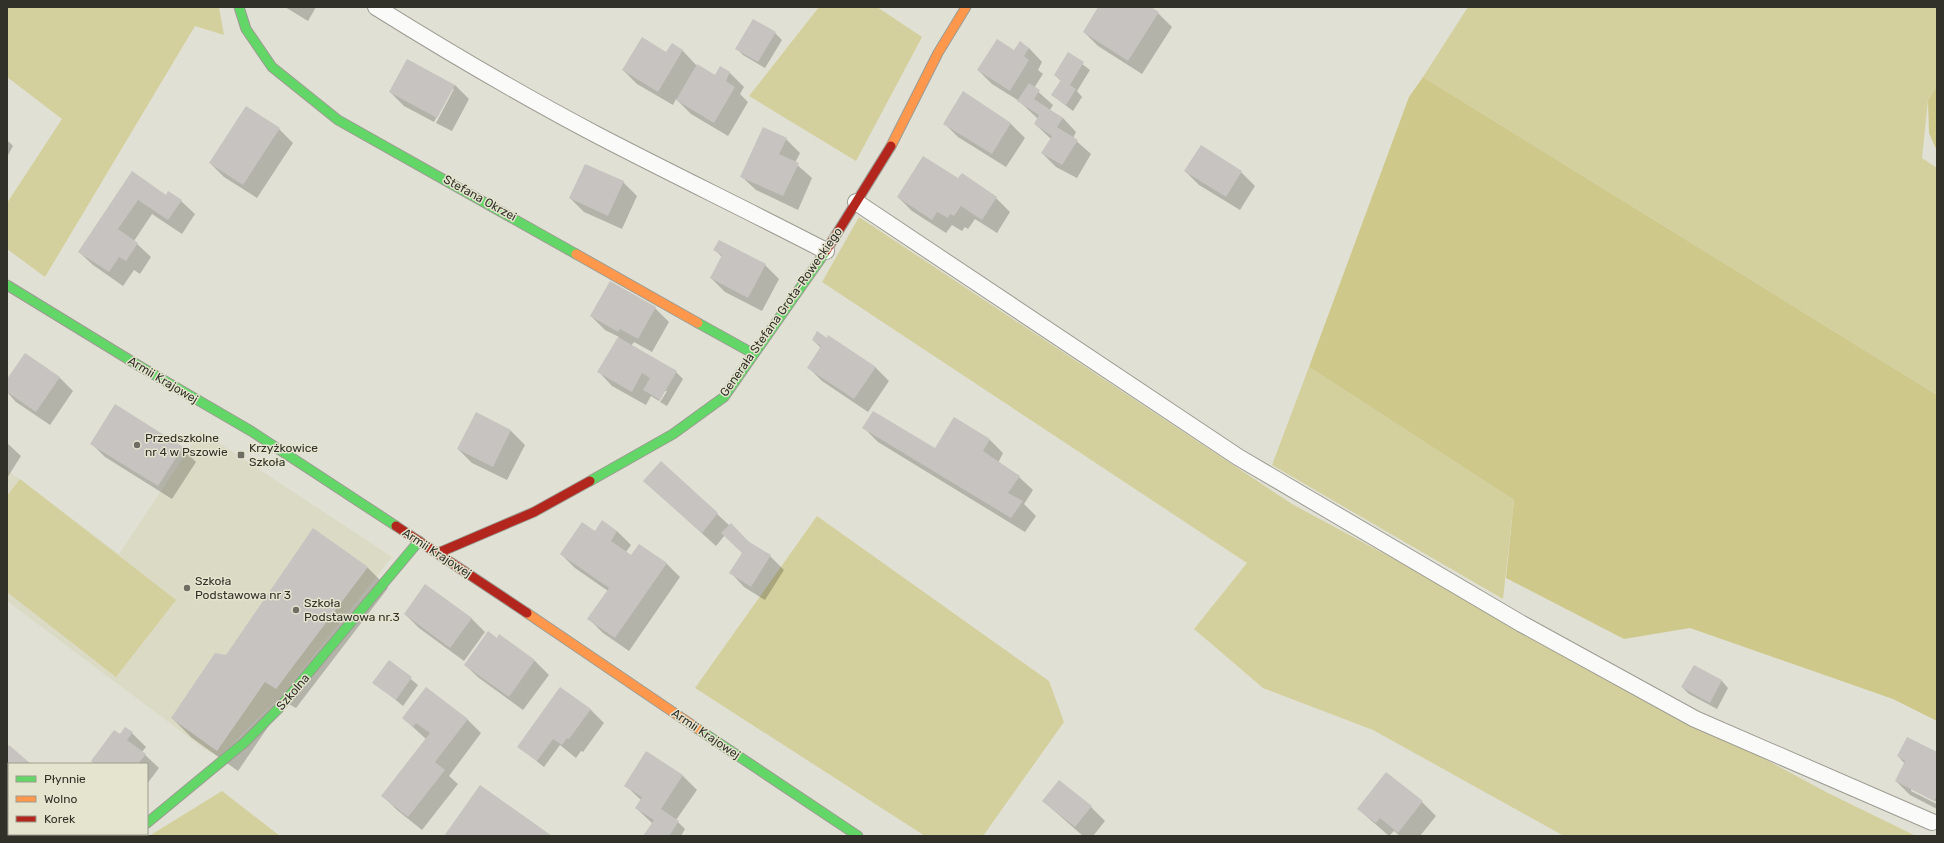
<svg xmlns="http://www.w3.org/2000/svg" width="1944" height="843" font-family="Rubik,sans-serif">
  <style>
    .built { fill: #dbdac5 }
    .green { fill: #d4d09d }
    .forest { fill: #cec88b }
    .shadow { fill: #0003 }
    .building { fill: #c6c3c0 }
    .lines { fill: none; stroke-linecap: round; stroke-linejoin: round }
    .lane-casing { stroke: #9d9c93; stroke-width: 18 }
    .street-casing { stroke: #9d9c93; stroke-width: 24 }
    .fast-casing { stroke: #9d9c93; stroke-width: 11 }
    .slow-casing { stroke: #9d9c93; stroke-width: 11 }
    .jam-casing { stroke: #9d9c93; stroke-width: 11 }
    .lane { stroke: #fafaf9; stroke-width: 16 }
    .street { stroke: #fafaf9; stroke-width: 22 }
    .fast { stroke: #63d668; stroke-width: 9 }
    .slow { stroke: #ff974d; stroke-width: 9 }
    .jam { stroke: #b3261e; stroke-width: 9 }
    .poi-dot { fill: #6f6e65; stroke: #e5e4cf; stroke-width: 1.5 }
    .labels { text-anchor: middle; stroke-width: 3; stroke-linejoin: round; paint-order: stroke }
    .street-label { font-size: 12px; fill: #323129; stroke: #e5e4cf }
    .poi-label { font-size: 12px; fill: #323129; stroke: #e5e4cf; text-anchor: start }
  </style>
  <rect width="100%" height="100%" fill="#e0e0d4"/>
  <path class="built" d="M201,431l191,126 -109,137 -64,63 -16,-9 -196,-147v-131l112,84z"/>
  <path class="green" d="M7,7h212l5,28 -29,-9 -150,251 -38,-28v-46l55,-84 -55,-42z
    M819,7h58l45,30 -66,124 -107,-65z
    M1468,7h469v79l-9,14 -6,58 15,10v227l-514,-318z
    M859,217l433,287 534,288 90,44h-352l-191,-106 -110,-42 -69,-59 53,-66 -425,-281z
    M1309,367l205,133 -11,99 -231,-134z
    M20,479l156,121 -60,77 -109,-85v-96z
    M817,516l232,165 15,41 -81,114h-58l-230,-148z
    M222,791l58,45h-131z"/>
  <path class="forest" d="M1423,77l514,318v326l-44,-22 -203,-71 -66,11 -118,-61 8,-78 -205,-133 100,-270z
    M1937,86v65l-8,-18 -1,-33z"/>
  <path class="shadow" d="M285,7h31l-8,14z
    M1100,7h49l9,6 14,14 -30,47 -44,-28 -14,-14z
    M775,33l7,7 -17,28 -22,-13 -7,-7z
    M672,44l11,7 13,14 19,11 5,-8 10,5 14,14 -4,7 8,8 -20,34 -37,-22 -15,-15 -3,6 -36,-21 -14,-14 44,-17z
    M1029,48l13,14 -4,8 5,4 -9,14 19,17 -3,5 13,8 13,14 -3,6 18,16 -14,24 -21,-11 -14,-14 9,-14 -16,-15 3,-5 -19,-18 -27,-17 -14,-14 36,-19z
    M1068,53l22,17 -13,21 5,6 -9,14 -21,-16 9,-14 -6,-6z
    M455,85l14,14 -17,32 -16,-8 18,-34h-2l-18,33 -30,-16 -14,-14z
    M963,93l48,31 14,14 -19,29 -48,-30 -14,-14z
    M279,129l14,14 -36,55 -33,-21 -14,-14z
    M786,139l14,14 -5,10 17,15 -14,32 -42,-20 -14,-13z
    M7,140l6,6 -6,11z
    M1201,147l40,25 14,14 -15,24 -41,-25 -14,-14z
    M132,173l34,23 15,5 14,13 -13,20 -30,-20 -18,27 17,16 -11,17 -6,-4 -11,16 -30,-21 -14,-13z
    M962,174l34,24 14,14 -13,21 -22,-14 -7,10 -3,-2 -3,4 -10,-6 -6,8 -34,-22 -14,-14 61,-17z
    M623,182l14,14 -15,33 -38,-17 -14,-14z
    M715,250l50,15 14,14 -17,32 -37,-19 -14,-14 11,-21z
    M655,308l14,14 -17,30 -18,-10 -3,4 45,26 7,7 -16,27 -7,-4 7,-11h-3l-5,10 -8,-5 -5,9 -34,-19 -13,-14 20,-35 -14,-7 -14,-14z
    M813,340l62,27 14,14 -21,31 -46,-31 -14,-14 13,-19z
    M60,378l13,13 -23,34 -34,-23 -9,-10v-11z
    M476,414l35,17 14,14 -18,35 -35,-17 -14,-14z
    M864,428l72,22 54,-10 13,13 -5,10 21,14 14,13 -9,14 12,12 -11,16 -147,-90z
    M7,443l14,13 -14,22z
    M91,443l91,5 14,14 -24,37 -67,-42z
    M661,462l69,64 19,16 21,14 14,14 -19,30 -21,-13 -13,-14 12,-20 -18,-18 -9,11 -72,-65z
    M313,530l55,38 20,20 -92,120 -11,-6 -47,69 -46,-33 -20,-20 55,-62z
    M617,531l14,14 -5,7 6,4 34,7 14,14 -51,74 -26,-18 -14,-14 19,-28 -33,-23 -14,-14z
    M405,614l66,4 14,14 -21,29 -45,-33z
    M500,636l35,25 14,14 -26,35 -44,-32 -14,-13z
    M389,661l29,24 -15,21 -29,-24z
    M1694,666l28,15 6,7 -11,21 -28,-15 -7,-7z
    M590,709l14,14 -21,29 -2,-1 -5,7 -16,-13 -16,22 -25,-20z
    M403,718l64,1 14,14 -32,43 9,8 -36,46 -25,-20 -14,-14 43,-57z
    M132,733l14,14 -4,5 17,16 -12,16v-20h-52l25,-29z
    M7,750l22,14h-20v35l-2,-1z
    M647,752l36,24 14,14 -21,30 9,9 -4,7h-36l8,-12 -17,-16 5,-8 -16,-15z
    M1937,753v49l-26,-13v2l26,13v5l-27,-14 -14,-14 9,-17 -7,-8z
    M1386,773l36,29 14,14 -16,20h-20l-6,-5 -5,5 -31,-27z
    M1043,801l48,6 14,14 -12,15h-10z
    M33,834h62l-1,2h-59z"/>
  <path class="building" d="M1098,7h53l8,5 -31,49 -45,-29z
    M753,19l23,13 -18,30 -23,-13z
    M642,37l24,15 6,-9 11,7 -25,42 -36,-22z
    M997,39l17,11 6,-9 9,7 -5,8 5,4 -19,31 -33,-21z
    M1068,52l16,10 -14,23 6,4 -10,16 -15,-10 10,-15 -7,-5z
    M407,59l48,26 -18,33 -48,-26z
    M697,64l18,11 5,-9 10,6 -4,9 9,6 -21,36 -38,-23z
    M1029,83l11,7 -6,9 29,19 -6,9 21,13 -16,25 -21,-12 11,-17 -18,-12 5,-9 -22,-14z
    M963,91l48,32 -19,31 -49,-30z
    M246,106l34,22 -37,57 -34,-22z
    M763,127l24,11 -8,16 20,9 -16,33 -43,-19z
    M1201,145l41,26 -16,26 -42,-26z
    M923,156l35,22 4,-5 35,24 -15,23 -21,-14 -7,10 -4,-2 -2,4 -11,-6 -5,8 -35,-23z
    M585,164l39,17 -16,35 -39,-18z
    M132,171l34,24 2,-4 14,9 -14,20 -30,-20 -20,29 20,14 -12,18 -7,-4 -10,15 -31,-20z
    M719,240l47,24 -18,34 -38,-20 12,-23 -9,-5z
    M610,281l46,26 -18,32 -18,-10 -2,3 -28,-16z
    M817,331l10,7 1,-3 48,32 -22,32 -47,-31 14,-22 -9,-6z
    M618,337l59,34 -17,29 -17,-10 7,-12 -8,-5 -10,19 -35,-20z
    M25,353l35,24 -24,35 -29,-20v-13z
    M115,404l68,43 -25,39 -68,-42z
    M873,411l62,37 19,-31 36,22 -7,12 37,25 -12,17 15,8 -12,17 -149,-90z
    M476,412l35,18 -18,37 -36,-18z
    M661,461l57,52 -16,20 -59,-52z
    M602,520l15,11 -6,10 20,14 8,-11 28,19 -52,75 -28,-19 22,-31 -49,-34 22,-32 13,9z
    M731,523l18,19 22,13 -20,32 -22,-14 13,-20 -21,-20z
    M313,528l55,39 -92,122 -11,-7 -48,69 -46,-33 44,-65 11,2z
    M425,584l47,34 -22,30 -46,-34z
    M488,631l9,7 2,-4 36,26 -26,37 -45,-32z
    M389,660l23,17 -16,23 -24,-17z
    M1694,665l28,15 -12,23 -29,-16z
    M426,687l42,32 -33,43 10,8 -37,47 -27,-21 49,-63 -14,-10 -3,4 -11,-9z
    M560,687l31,22 -22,30 -2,-1 -5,7 -9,-6 -16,22 -20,-14z
    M125,727l8,5 -6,8 19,14 -8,10h-43l-4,-3 23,-31 6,4z
    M1907,737l30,15v43l-3,6 -39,-20 10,-20 -8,-5z
    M9,745l22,19h-22v27l-2,3v-46z
    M646,751l37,24 -22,34 18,12 -10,15h-26l11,-16 -19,-12 7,-11 -18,-11z
    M1386,772l37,29 -25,32 -18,-15 -4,5 -19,-14z
    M1059,780l33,26 -17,21 -33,-26z
    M480,785l72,51h-108z
    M33,834h37l-2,2h-33z"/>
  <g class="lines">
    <g class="lane-casing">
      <path id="lane" d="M376,7c72,45 147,89 223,129 75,39 152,76 227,115
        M856,202l382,255 284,167 173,95 237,103"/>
    </g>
    <g class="street-casing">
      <path id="street" d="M128,836l2,-2"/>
    </g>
    <g class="fast-casing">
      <path id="fast" d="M239,7l7,22 26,38 66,53 238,134
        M7,285l134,82 110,64 145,95
        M698,323l56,31
        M590,481l83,-47 51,-37 102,-146
        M698,729l160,107
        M147,823l98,-81 34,-34 140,-167"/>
    </g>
    <g class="slow-casing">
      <path id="slow" d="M891,146l47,-93 28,-46
        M576,254l122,69
        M527,613l171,116"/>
    </g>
    <g class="jam-casing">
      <path id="jam" d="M826,251l65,-105
        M396,526l131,87
        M438,553l96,-41 56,-31"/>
    </g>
    <use href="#lane" class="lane"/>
    <use href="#street" class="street"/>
    <use href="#fast" class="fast"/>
    <use href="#slow" class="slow"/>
    <use href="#jam" class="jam"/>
  </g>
  <g class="poi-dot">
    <circle cx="137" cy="445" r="4"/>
    <rect x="237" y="451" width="8" height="8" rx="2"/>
    <circle cx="187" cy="588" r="4"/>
    <circle cx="296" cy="610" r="4"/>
  </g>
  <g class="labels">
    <g class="street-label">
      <text transform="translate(480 198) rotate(29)" y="4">Stefana Okrzei</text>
      <text transform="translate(781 312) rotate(-55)" y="4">Generała Stefana Grota-Roweckiego</text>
      <text transform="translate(163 380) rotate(31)" y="4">Armii Krajowej</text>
      <text transform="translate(437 553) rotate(33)" y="4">Armii Krajowej</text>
      <text transform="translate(293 692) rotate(-49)" y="4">Szkolna</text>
      <text transform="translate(706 734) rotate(34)" y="4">Armii Krajowej</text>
    </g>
    <g class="poi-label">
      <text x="145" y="442">Przedszkolne<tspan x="145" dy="14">nr 4 w Pszowie</tspan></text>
      <text x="249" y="452">Krzyżkowice<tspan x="249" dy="14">Szkoła</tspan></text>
      <text x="195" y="585">Szkoła<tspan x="195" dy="14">Podstawowa nr 3</tspan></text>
      <text x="304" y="607">Szkoła<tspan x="304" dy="14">Podstawowa nr.3</tspan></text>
    </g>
  </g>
  <rect width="1944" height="843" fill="none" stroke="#323129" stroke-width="16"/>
  <rect x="8" y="763" width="140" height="72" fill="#e5e4cf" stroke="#9d9c8d"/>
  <rect x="16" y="776" width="20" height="6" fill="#63d668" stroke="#9d9c8d"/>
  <text x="44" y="783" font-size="12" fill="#323129">Płynnie</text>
  <rect x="16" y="796" width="20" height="6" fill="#ff974d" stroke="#9d9c8d"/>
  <text x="44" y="803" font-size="12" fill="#323129">Wolno</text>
  <rect x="16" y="816" width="20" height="6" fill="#b3261e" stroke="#9d9c8d"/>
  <text x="44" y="823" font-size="12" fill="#323129">Korek</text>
</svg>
